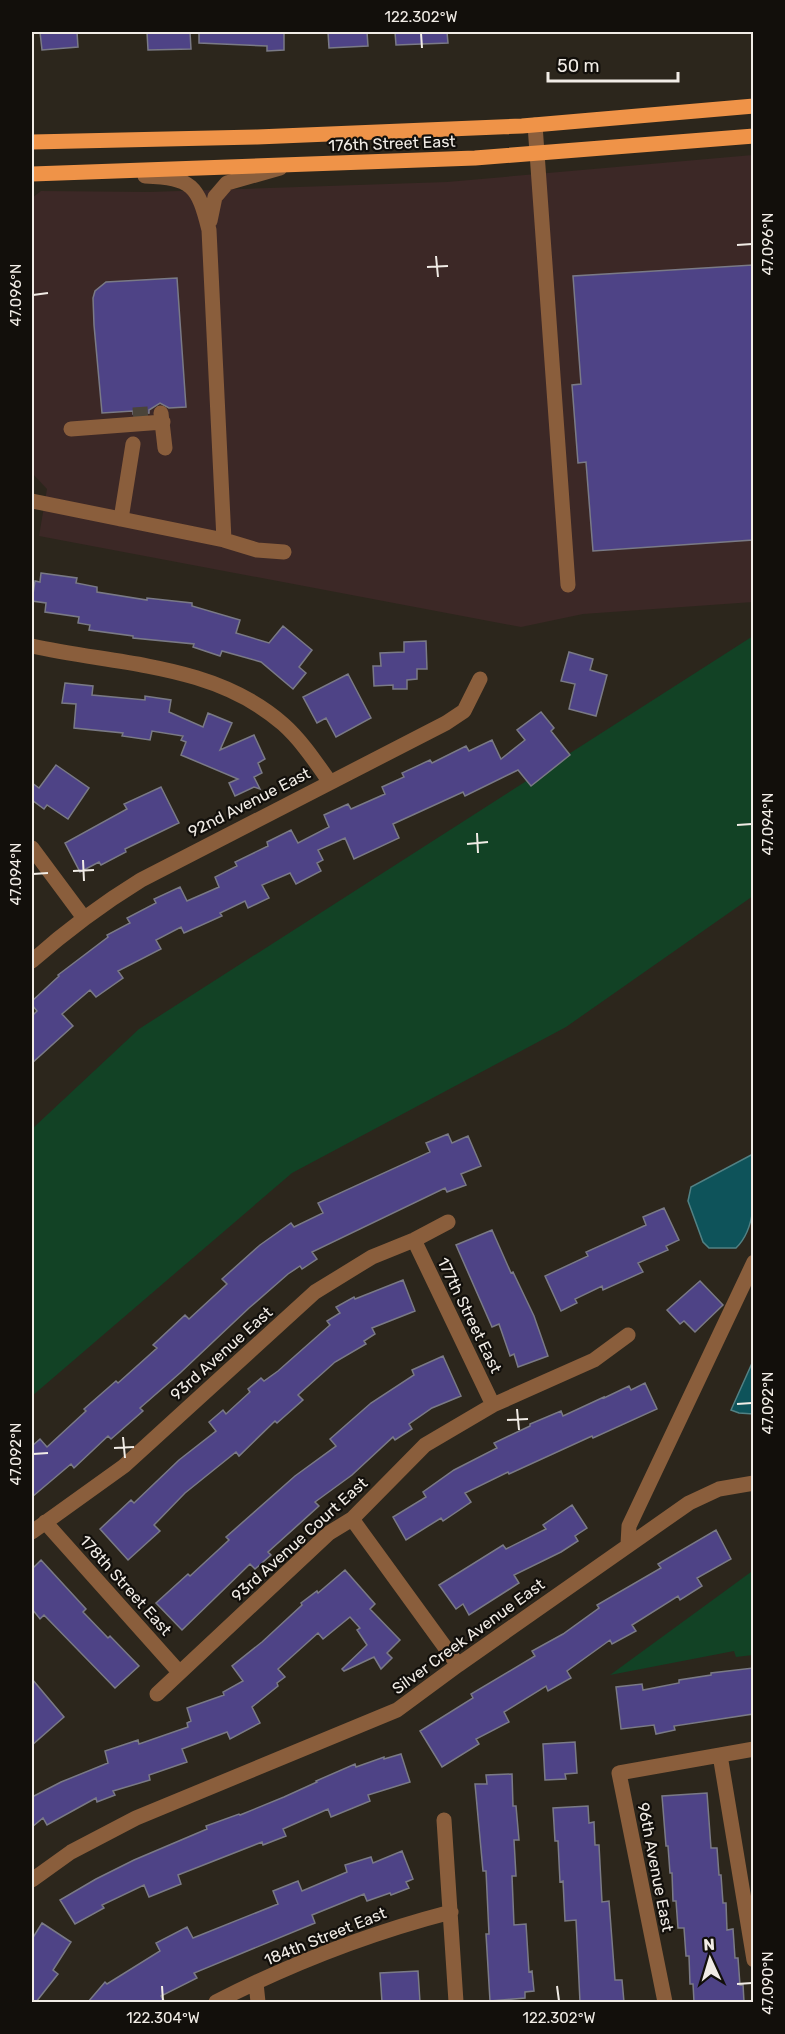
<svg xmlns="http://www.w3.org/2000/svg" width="785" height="2034" font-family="Rubik,sans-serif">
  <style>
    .commercial { fill: #3c2826 }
    .green { fill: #124225 }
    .water { fill: #0e535a; stroke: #528184; stroke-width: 1.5 }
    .building { fill: #4e4386; stroke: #7a7a86; stroke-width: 1.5 }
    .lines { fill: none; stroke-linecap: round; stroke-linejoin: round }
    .minor-tunnel { stroke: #4a443a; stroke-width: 15; stroke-dasharray: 15 8; stroke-linecap: butt }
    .minor { stroke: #8a5e3c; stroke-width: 15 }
    .major { stroke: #ef9348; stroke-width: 15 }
    .ticks { fill: none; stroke: #f1ece6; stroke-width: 2 }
    .labels { text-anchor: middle; stroke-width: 4.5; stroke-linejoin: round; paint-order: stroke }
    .street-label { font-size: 16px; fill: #f1ece6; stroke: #120f0b }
    .neatline { fill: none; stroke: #f1ece6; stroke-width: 2 }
    .ticks-label { font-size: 15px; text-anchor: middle; fill: #f1ece6 }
  </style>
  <rect width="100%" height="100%" fill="#2c261c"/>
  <path class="commercial" d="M753,155v447l-170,12 -62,13 -482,-91 8,-47 -15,-16 2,-99 -2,-32v-144l9,-7 108,1 298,-10z"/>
  <path class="green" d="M753,636v260l-187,131 -274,146 -260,223v-267l107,-100z
    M751,1572h3l-1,83 -17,2 -2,-6 -124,24z"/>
  <path class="water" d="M753,1154c1,29 6,72 -17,94h-27l-6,-6 -15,-41 3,-14z
    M753,1361v53l-14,-1 -8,-3z"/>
  <path class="building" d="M40,32h37l1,15 -36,3z
    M147,32h43l1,17 -43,1z
    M199,32h85v18l-17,1v-5l-68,-3z
    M328,32h39l1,14 -39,2z
    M395,32h52l1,11 -52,2z
    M753,265v275l-160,11 -7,-89 -8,1 -6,-78 9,-1 -8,-108z
    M177,278l9,129 -17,1 -9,-5 -11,7v3l-16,1v-3l-31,2 -8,-88 -1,-27 2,-7 11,-9z
    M41,573l36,5 -1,5 21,4v5l50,8v-2l45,5v3l48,14 -4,13 33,10 14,-17 29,24 -13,17 7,6 -13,16 -32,-27 -39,-11 -2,5 -27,-9 1,-3 -61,-6v-2l-44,-6 1,-5 -12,-2 1,-6 -34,-5 1,-9 -14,-2 3,-20 5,1z
    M426,641l1,28h-10v10l-10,1v9h-14v-4l-19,1 -1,-20h8l-1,-13 24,-1v-10z
    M569,652l24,7 -3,11 17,5 -11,41 -27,-7 6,-25 -14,-3z
    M348,674l23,44 -35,19 -10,-19 -9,5 -14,-26z
    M65,683l28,3 -1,9 53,5v-4l26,4 -2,12 34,15 5,-14 24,10 -12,27 34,-15 11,24 -7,4 4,10 -8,4 6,12 -6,-2 -19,9 -6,-13 9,-4 -57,-24 5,-13 -5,-2 2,-4 -31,-5 -2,9 -28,-4 1,-3 -49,-5 2,-24 -14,-1z
    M541,712l13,16 -3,3 19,24 -39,31 -13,-16 -53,26 -2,-4 -70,32 6,14 -45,21 -9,-21 -27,12 5,10 -6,3 4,8 -25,13 -6,-11 -28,12 7,13 -21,10 -3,-7 -25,12 2,3 -38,17 -3,-6 -25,13 5,9 -43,22 5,7 -27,19 -6,-7 -28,24 11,12 -41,37v-47l5,-5 -5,-6v-4l27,-25 -1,-1 50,-38 -1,-2 23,-12 -3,-5 29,-15 -2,-4 26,-12 7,14 32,-14 -4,-10 22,-11 -2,-4 33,-16 -1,-4 24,-12 7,13 31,-16 -5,-12 24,-11 3,5 34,-15 -3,-7 22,-10 -2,-4 28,-13 2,3 34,-17 3,5 23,-11 9,19 24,-19 -8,-10z
    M56,765l33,23 -21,31 -21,-14 -3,4 -12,-9v-17l7,5z
    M161,787l18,36 -54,26 1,3 -25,13 -2,-3 -19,10 -15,-29 62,-34 -3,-5z
    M448,1134l4,9 16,-7 13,30 -20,8 5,11 -19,7 -2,-4 -133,64 5,7 -15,10 -2,-3 -12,8 -39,34 -69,65 -40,35 3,3 -32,28 -3,-3 -34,32 -3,-4 -39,33v-51l8,-7 7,8 39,-36 -2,-2 32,-28 2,2 39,-35 -4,-3 32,-30 4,4 38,-35 -5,-5 38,-34 31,-22 3,4 29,-14 -5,-10 112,-51 -4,-9z
    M664,1208l15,32 -13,6 2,4 -30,13 5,9 -40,18 -1,-4 -27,13 2,4 -16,8 -16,-35 43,-20 -2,-4 60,-27 -3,-8z
    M492,1230l19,43 2,-1 21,44 14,40 -30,11 -4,-13 -4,2 -11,-32 -7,3 -36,-82z
    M403,1280l12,31 -43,17 3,6 -11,7 2,3 -31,18 -37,33 5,5 -26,23 -2,-2 -36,35 -3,-4 -51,41 -31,32 6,6 -32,29 -28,-31 31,-29 3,3 45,-43 37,-29 -7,-9 14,-12 3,4 24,-22 -2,-3 13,-11 3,3 14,-10 52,-46 -3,-4 13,-8 -4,-6 18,-10 1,2z
    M700,1281l23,24 -28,27 -11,-11 -4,3 -13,-14z
    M443,1356l18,40 -29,12 -23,16 3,5 -17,11 -2,-3 -41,38 -37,27 4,4 -51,46 3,3 -16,14 -5,-5 -68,66 -26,-27 32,-29 2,2 39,-36 -3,-3 69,-61 41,-30 -6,-7 41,-36 43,-28 -2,-5z
    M645,1383l12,26 -64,29 -1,-2 -83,38 -1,-2 -43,21 6,9 -28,19 -2,-3 -35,22 -13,-23 33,-20 -3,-5 31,-22 43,-22 -3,-5 36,-17v-2l31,-13 2,5 41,-19v1l25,-12 2,4z
    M572,1505l15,23 -12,8 3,5 -17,11 -47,23 5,8 -50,32 -6,-11 -7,5 -17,-24 64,-40 3,4 40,-20 -3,-4z
    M716,1530l15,29 -34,19 5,8 -22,14 -2,-4 -46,29 4,6 -24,13 -2,-4 -43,31 4,7 -23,13 -2,-5 -42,26 5,10 -33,17 3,5 -37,23 -22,-36 53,-33 -2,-4 64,-38 -3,-5 31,-17 36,-26 -2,-3 64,-37 -3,-4z
    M41,1560l45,49 -3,3 25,26 2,-2 29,30 -24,22 -71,-73 -4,4 -8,-10v-40z
    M345,1570l30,34 -5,5 30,31 -13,13 5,5 -11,11 -7,-12 -30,14 -2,-2 25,-24 -10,-15 3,-2 -10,-11 -27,22 -5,-6 -40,36 7,8 -8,6 1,3 -26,21 8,16 -30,16 -3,-7 -45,17 5,13 -38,13 1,5 -37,11 2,4 -18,7 -1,-4 -49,27 -4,-7 -11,9v-30l29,-15 47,-19 -3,-12 33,-11 1,4 49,-17 -1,-4 4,-2 -4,-13 37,-13 -1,-3 20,-11 -11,-15 30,-24 40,-37 -1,-2 16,-12 1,2z
    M753,1668v46l-79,12 1,4 -19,4 -2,-9 -33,4 -5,-42 26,-3 1,6 36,-7v-3l32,-5v-2z
    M32,1679l32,38 -32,28z
    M575,1742l2,31 -12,1 1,5 -21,1 -2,-36z
    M401,1754l9,28 -42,13 2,6 -39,16 -3,-8 -45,20 3,7 -23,9 -1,-3 -84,33 3,9 -32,13 -5,-12 -42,20 2,3 -29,16 -15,-24 36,-21 38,-19 73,-31 -1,-3 33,-12 1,1 44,-18 33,-15 -1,-1 39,-17 1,3 28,-10v2z
    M512,1774l1,32h3l3,34h-5l2,36h-4l2,49 12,-1 3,48 3,-1 2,20 -9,1v6l-35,3 -4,-67h3l-3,-63h-3l-8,-87h12l-1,-9z
    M707,1793l4,55h6l2,27h2l2,28h3l1,27 6,-1 2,29h3l2,27 3,-1 1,18h-50l-1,-18h-3l-1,-28h-3l-2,-28h-6l-2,-27h-3l-1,-28h-2l-2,-27h-2l-4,-50z
    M588,1806l1,17 5,-1 1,23h4l3,57 7,-1 6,79h7l2,22h-44l-4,-82 -11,1 -2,-40 -3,1 -2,-41h-3l-2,-33z
    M402,1851l11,28 -7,3 3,6 -18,7 -1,-2 -23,8 -3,-7 -52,21 3,8 -121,50 3,5 -36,18 4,6h-77l17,-20 2,2 53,-33 -4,-8 31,-16 6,11 85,-34 -5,-13 25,-10 4,10 45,-19 -2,-7 26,-8 2,6z
    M42,1923l29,19 -18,28 5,4 -22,28h-4v-63z
    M418,1971l2,31h-38l-2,-29z"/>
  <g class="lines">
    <path class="minor-tunnel" d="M133,415l16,-1"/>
    <path class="minor" d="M535,125l33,460
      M145,176c47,2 53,9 64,54l15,310
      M210,221l5,-24 12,-14 53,-15
      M161,413l4,35
      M71,429l92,-7
      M32,501l192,39 33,10 27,2
      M121,519l12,-75
      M32,646c85,19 182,17 251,78 18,16 32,37 46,57
      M32,848l52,70
      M32,961c34,-30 70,-57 109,-81l305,-157 18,-12 16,-32
      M414,1240l79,165
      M352,1519l106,146
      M45,1522l134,150
      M32,1532l92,-66 191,-174 57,-35 42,-17 34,-18
      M628,1544l1,-18 125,-264
      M157,1694l172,-161 23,-14 73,-74 68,-40 101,-45 34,-25
      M720,1755l34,205
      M444,1820l12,182
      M32,1880l39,-28 65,-34 261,-108 61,-45 231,-162 30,-14 35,-6
      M256,1983l2,19
      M216,2002c74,-38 154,-69 235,-90
      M665,2002l-46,-229 135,-24"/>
    <path class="major" d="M32,142l225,-5 265,-11 232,-20
      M32,174l443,-16 279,-22"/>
  </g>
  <path class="ticks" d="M421,33l1,15M737,245l15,-1M436,256l2,21M427,267l21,-1M33,295l15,-2M737,825l15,-1M477,833l1,20M467,844l21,-2M83,860l1,21M73,871l21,-1M33,874l15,-1M737,1404l15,-1M517,1409l2,21M507,1420l21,-1M123,1437l2,21M114,1448l20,-1M33,1454l15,-1M737,1984l15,-1M162,1986l1,15M557,1986l2,15"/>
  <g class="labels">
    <g class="street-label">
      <text transform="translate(392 143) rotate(-2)" y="6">176th Street East</text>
      <text transform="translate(249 802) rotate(-27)" y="6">92nd Avenue East</text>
      <text transform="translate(470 1315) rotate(64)" y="6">177th Street East</text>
      <text transform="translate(221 1353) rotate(-42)" y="6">93rd Avenue East</text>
      <text transform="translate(299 1539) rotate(-42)" y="6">93rd Avenue Court East</text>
      <text transform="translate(126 1585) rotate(48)" y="6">178th Street East</text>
      <text transform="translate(468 1636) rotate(-36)" y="6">Silver Creek Avenue East</text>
      <text transform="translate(656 1867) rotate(79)" y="6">96th Avenue East</text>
      <text transform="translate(325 1936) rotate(-22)" y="6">184th Street East</text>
    </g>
  </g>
  <rect width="785" height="2034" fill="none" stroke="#120f0b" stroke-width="66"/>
  <g transform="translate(710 1959) rotate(356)" stroke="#120f0b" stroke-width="4.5" paint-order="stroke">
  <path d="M0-4.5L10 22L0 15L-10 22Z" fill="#f1ece6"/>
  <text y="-9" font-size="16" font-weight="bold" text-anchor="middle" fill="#f1ece6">N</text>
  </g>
  <path d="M548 72v9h130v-9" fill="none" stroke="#f1ece6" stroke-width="3"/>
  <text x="557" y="72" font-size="18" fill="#f1ece6" stroke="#120f0b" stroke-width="4.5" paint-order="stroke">50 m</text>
  <rect x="33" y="33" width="719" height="1968" class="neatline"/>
  <g class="ticks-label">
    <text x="421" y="22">122.302°W</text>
    <text transform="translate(768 244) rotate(-90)" y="5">47.096°N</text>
    <text transform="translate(16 295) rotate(-90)" y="5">47.096°N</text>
    <text transform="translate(768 824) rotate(-90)" y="5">47.094°N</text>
    <text transform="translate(16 874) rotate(-90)" y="5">47.094°N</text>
    <text transform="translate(768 1403) rotate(-90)" y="5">47.092°N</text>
    <text transform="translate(16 1454) rotate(-90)" y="5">47.092°N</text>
    <text transform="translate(768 1983) rotate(-90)" y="5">47.090°N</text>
    <text x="163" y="2023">122.304°W</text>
    <text x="559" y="2023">122.302°W</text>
  </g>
</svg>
